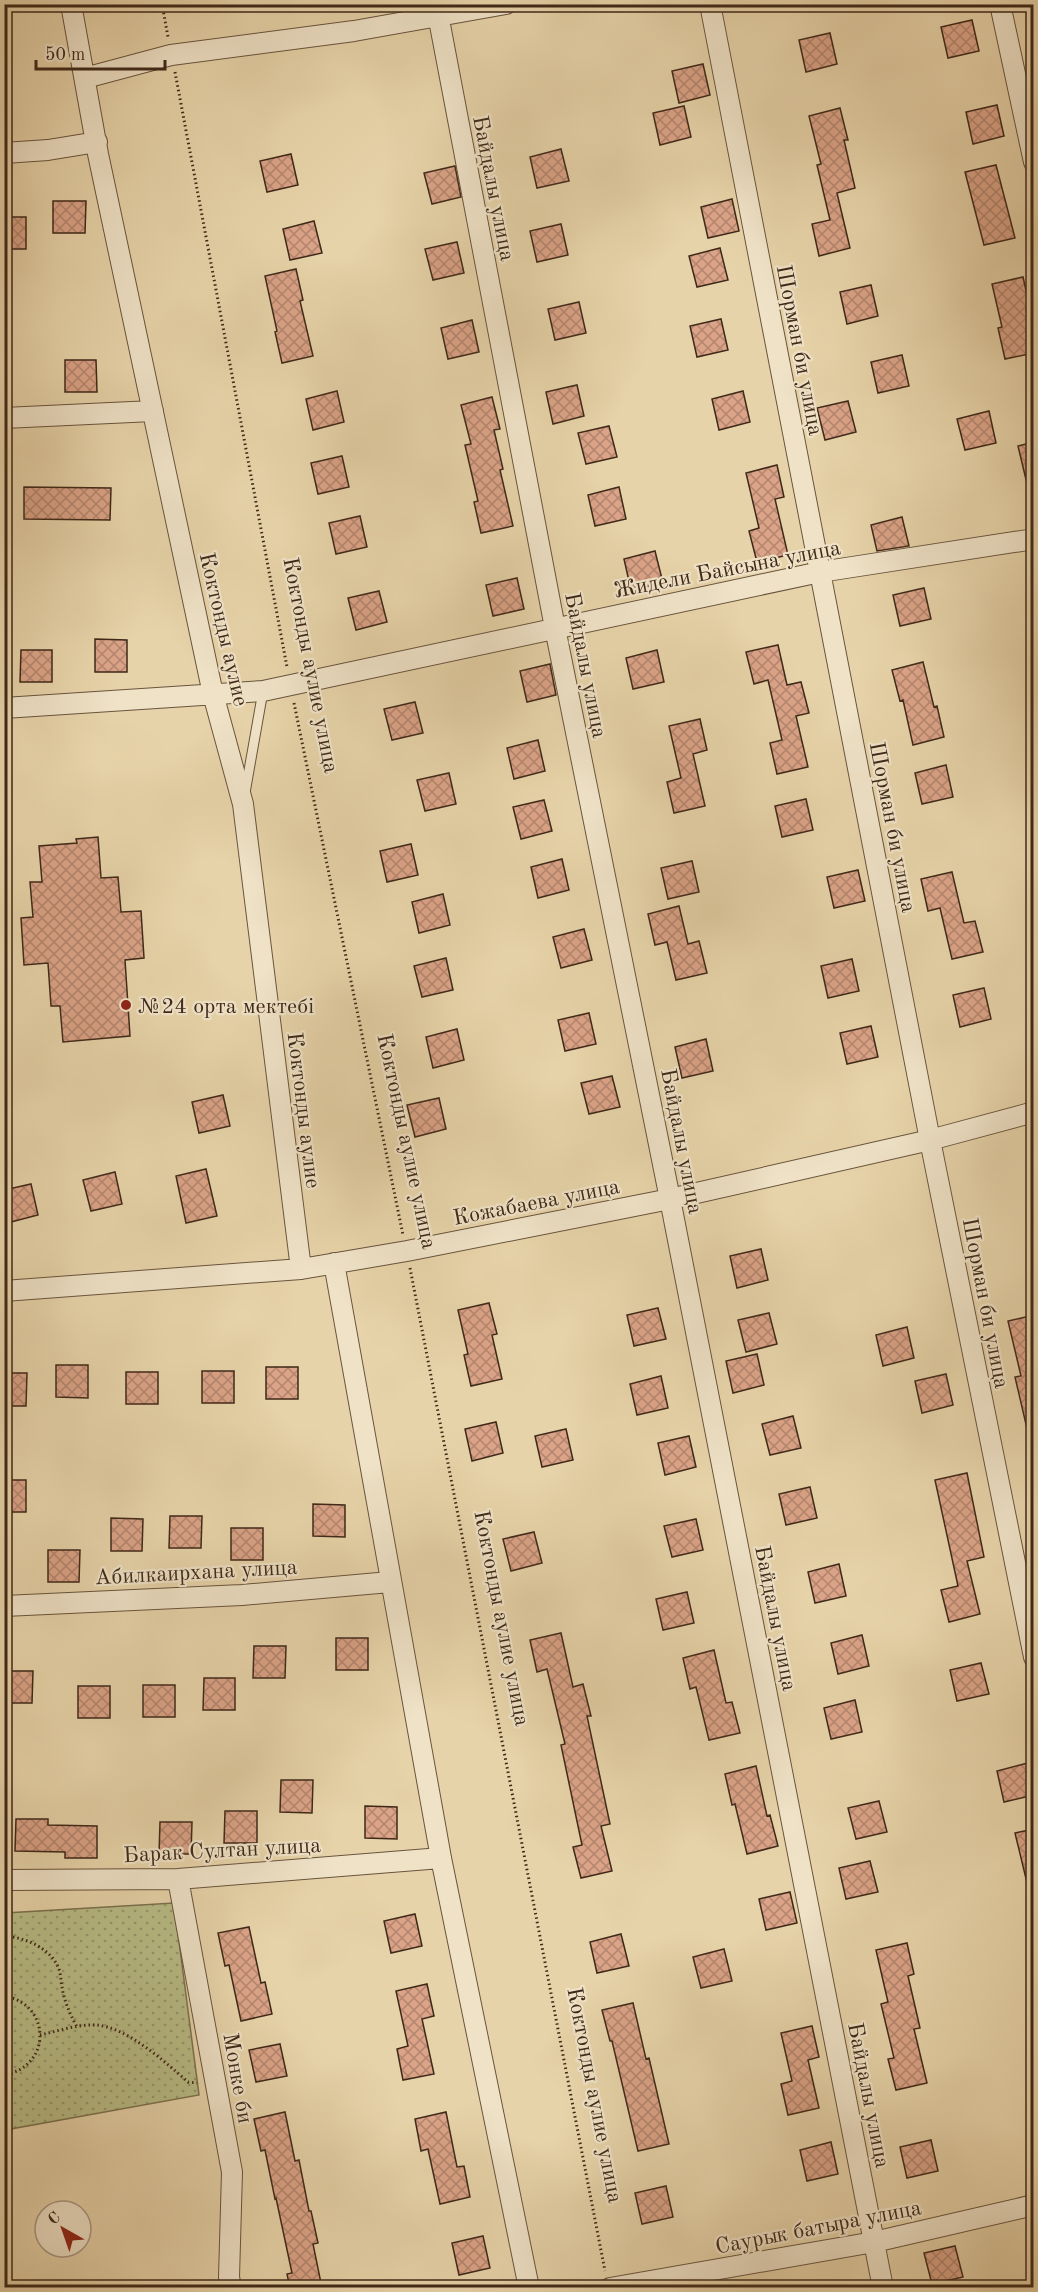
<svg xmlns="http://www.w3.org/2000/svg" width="1038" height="2292" font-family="'Old Standard TT',serif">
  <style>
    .park { fill: url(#park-dots); stroke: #7c7250; stroke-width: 1.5 }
    .building { fill: url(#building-cross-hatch); stroke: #3f2919; stroke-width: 1.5 }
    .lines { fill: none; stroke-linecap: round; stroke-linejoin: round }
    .lane-casing { stroke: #69543d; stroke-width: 11 }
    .street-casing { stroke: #69543d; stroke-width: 22 }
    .path { stroke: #3f2919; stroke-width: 3; stroke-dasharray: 1.5 3; stroke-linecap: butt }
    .lane { stroke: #efe2c7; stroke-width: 9 }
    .street { stroke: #efe2c7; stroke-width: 20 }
    .poi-dot { fill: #8f2418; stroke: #efe2c7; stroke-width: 2 }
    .labels { text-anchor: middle; stroke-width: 4.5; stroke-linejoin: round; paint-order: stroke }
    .street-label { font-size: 22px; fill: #3f2919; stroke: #efe2c7 }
    .poi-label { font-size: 22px; fill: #3f2919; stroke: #efe2c7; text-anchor: start }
  </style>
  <defs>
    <pattern id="park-dots" width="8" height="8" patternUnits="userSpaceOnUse" patternTransform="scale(1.5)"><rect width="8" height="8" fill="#b8bc86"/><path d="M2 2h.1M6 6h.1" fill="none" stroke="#97996d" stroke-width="1.8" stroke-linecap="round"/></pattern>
    <pattern id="building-cross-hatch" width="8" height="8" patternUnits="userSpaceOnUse" patternTransform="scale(1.5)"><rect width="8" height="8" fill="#dba387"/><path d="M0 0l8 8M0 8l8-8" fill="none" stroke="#b3856e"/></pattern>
  </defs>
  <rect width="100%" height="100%" fill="#e7d3a9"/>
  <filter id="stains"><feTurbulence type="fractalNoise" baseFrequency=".00333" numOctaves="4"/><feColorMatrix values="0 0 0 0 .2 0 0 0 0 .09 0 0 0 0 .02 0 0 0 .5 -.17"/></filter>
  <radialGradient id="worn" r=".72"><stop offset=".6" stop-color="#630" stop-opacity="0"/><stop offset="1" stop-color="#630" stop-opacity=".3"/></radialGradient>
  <path class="park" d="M174,1903l25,192 -194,35v-217z"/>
  <path class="building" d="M972,20l7,31 -31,7 -7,-31z
    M830,33l7,31 -31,8 -7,-32z
    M703,64l7,31 -31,8 -7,-32z
    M997,105l7,31 -31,8 -7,-32z
    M684,106l7,31 -31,8 -7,-32z
    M840,108l8,32h-4l11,48 -18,5 13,55 -31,8 -7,-32 18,-4 -13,-55 4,-1 -12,-48z
    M561,149l8,32 -32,7 -7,-31z
    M291,154l7,31 -31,7 -7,-31z
    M996,165l19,73 -31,7 -19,-73z
    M455,166l6,31 -29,7 -8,-31z
    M732,199l7,32 -31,7 -7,-31z
    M53,201h33l-1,32h-32z
    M4,217h22v32h-22z
    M314,221l8,32 -32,7 -7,-31z
    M561,224l7,31 -31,7 -7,-31z
    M457,242l7,31 -31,7 -8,-31z
    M720,248l8,32 -31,7 -8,-31z
    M296,269l7,31 -3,1 13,55 -31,7 -7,-31 2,-1 -12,-55z
    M1023,277l7,31 -4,1 8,31v13l-29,6 -7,-31 4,-1 -10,-43z
    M871,285l7,31 -31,8 -7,-32z
    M579,302l7,31 -31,7 -7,-31z
    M721,319l7,31 -31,7 -7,-31z
    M472,320l7,32 -31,7 -7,-31z
    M902,355l7,31 -31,7 -7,-31z
    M65,360h31l1,32h-32z
    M577,385l7,31 -31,8 -7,-32z
    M337,391l7,31 -31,8 -7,-31z
    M743,391l7,31 -31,8 -7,-31z
    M492,397l8,32 -6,1 9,39 -3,1 13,56 -32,7 -7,-31 4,-1 -13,-56 6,-1 -10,-39z
    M848,401l8,31 -31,8 -8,-32z
    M989,411l7,32 -31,7 -8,-31z
    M609,426l8,31 -31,7 -8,-31z
    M1034,442v46h-6l-10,-42z
    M342,456l7,31 -31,7 -7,-31z
    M777,465l7,32 -9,2 13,56 -31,7 -8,-31 10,-3 -13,-55z
    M24,487l87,1 -1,32 -86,-1z
    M619,487l7,32 -31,7 -7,-31z
    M360,516l7,31 -31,7 -7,-31z
    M902,517l7,29 -32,5 -6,-26z
    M655,551l8,32 -32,7 -7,-31z
    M517,578l7,31 -31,7 -7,-31z
    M924,588l7,31 -31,7 -7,-31z
    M379,591l8,31 -31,8 -8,-32z
    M95,639l32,1v32h-32z
    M778,645l9,40 14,-3 8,31 -13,3 12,51 -31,7 -7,-31 12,-3 -14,-60 -14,4 -8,-32z
    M21,650h31v32h-32z
    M657,650l7,32 -31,7 -7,-31z
    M923,662l11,45 3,-1 7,31 -31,8 -10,-45 -3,1 -8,-31z
    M550,664l6,31 -29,7 -7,-31z
    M415,702l8,31 -31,7 -8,-31z
    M700,719l7,31 -14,4 12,52 -31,7 -7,-31 14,-4 -12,-52z
    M538,740l7,31 -31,8 -7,-31z
    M946,765l7,32 -31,7 -7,-31z
    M449,773l7,31 -31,7 -8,-31z
    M806,799l7,31 -31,7 -7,-31z
    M544,800l8,31 -31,8 -8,-32z
    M98,837l3,41 17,-1 3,35 20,-1 3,47 -19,2 5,76 -67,6 -3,-36h-9l-3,-43 -24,2 -3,-47 12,-1 -3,-35h12l-3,-36 38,-3 -1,-4z
    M411,844l7,31 -31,7 -7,-31z
    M562,859l7,31 -31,8 -7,-31z
    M692,861l7,31 -31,7 -7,-31z
    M858,870l7,31 -31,7 -7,-31z
    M952,872l12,51 11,-2 8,31 -31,7 -12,-51 -12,3 -7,-32z
    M443,894l7,31 -31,8 -7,-31z
    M679,906l9,38 11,-3 8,32 -31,7 -9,-38 -12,3 -7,-31z
    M584,929l8,31 -31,8 -8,-31z
    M446,958l7,32 -31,7 -8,-31z
    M852,959l7,32 -31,7 -7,-32z
    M984,988l7,31 -31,8 -7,-32z
    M589,1013l7,31 -31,7 -7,-31z
    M871,1026l7,31 -31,7 -7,-31z
    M457,1029l7,31 -31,8 -7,-31z
    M706,1039l7,32 -31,7 -7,-31z
    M612,1076l8,31 -31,7 -8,-31z
    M223,1095l7,31 -31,7 -7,-31z
    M439,1098l7,31 -31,8 -8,-32z
    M206,1169l11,47 -31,7 -10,-47z
    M115,1172l7,32 -31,7 -8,-31z
    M31,1184l7,31 -31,8 -3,-13v-20z
    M761,1249l7,31 -31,8 -7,-32z
    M489,1303l8,31 -5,1 10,44 -31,7 -7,-31 4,-1 -10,-44z
    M658,1308l8,31 -32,7 -7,-31z
    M769,1313l8,31 -31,8 -8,-32z
    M1034,1315v117l-6,1 -13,-56 6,-1 -13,-55z
    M907,1327l7,31 -31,8 -7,-31z
    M757,1354l7,31 -31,8 -7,-32z
    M56,1365h32v33l-32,-1z
    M266,1367h32v32h-32z
    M202,1371h32v32h-32z
    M126,1372h32v32h-32z
    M4,1373h23l-1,33h-22z
    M946,1374l7,31 -31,8 -7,-32z
    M661,1376l7,32 -31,7 -7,-31z
    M793,1416l8,32 -31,7 -8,-31z
    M496,1422l7,31 -31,8 -7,-32z
    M566,1429l7,31 -31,7 -7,-31z
    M689,1436l7,31 -31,8 -7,-32z
    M967,1473l17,84 -17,4 13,53 -31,8 -8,-32 17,-4 -23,-106z
    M4,1480h22v32h-22z
    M810,1487l7,31 -31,7 -7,-31z
    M313,1504l32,1v32l-32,-1z
    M170,1516h32l-1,32h-32z
    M111,1518l32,1 -1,32h-31z
    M696,1519l7,31 -31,7 -8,-31z
    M231,1528h32v32h-32z
    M534,1532l8,31 -31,8 -8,-32z
    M48,1550h32l-1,32h-31z
    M839,1564l7,32 -31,7 -7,-31z
    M687,1592l7,31 -31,7 -7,-31z
    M561,1633l12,54 10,-3 8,32h-4l23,108 -9,2 11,45 -31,7 -8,-31 9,-2 -21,-100 4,-1 -18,-75 -10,3 -7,-32z
    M862,1635l7,31 -31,8 -7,-31z
    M336,1638h32v32h-32z
    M254,1646h32l-1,32h-32z
    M714,1650l12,53 6,-1 8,31 -31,7 -13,-53 -6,2 -7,-31z
    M981,1663l8,31 -32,7 -7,-31z
    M4,1671h29l-1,32h-28z
    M204,1678h31v32h-32z
    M143,1685h32v32h-32z
    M78,1686h32v32h-32z
    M855,1700l7,32 -31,7 -7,-31z
    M1028,1763l6,32 -30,7 -7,-31z
    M756,1766l11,50 3,-1 8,31 -31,8 -12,-50 -3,1 -7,-31z
    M281,1780h32l-1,33 -32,-1z
    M879,1801l8,31 -31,7 -8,-31z
    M365,1806l32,1v32l-32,-1z
    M225,1811h32v32h-33z
    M16,1819h32v6l49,1v32h-32v-6l-50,-1z
    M160,1822h32l-1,32h-32z
    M1034,1829v57l-6,1 -13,-54z
    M870,1861l8,31 -32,7 -7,-31z
    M790,1892l7,31 -31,7 -7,-31z
    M415,1914l7,32 -31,7 -7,-32z
    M249,1927l12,56 4,-1 7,32 -31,7 -12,-56 -4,1 -7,-33z
    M621,1934l8,32 -32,7 -7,-31z
    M907,1943l7,31 -6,2 12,52 -6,1 13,54 -31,7 -8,-31 6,-1 -13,-54 7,-2 -12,-52z
    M724,1949l8,32 -31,7 -8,-31z
    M427,1984l7,32 -12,3 12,55 -31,6 -6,-31 11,-3 -12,-55z
    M633,2003l13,56 3,-1 20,86 -31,7 -26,-110h-2l-8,-31z
    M812,2026l7,31 -11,3 11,48 -31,7 -7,-31 11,-3 -11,-48z
    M280,2044l7,32 -31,6 -7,-32z
    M285,2112l10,49 4,-1 10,51h2l7,32 -5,1 9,44h-32l-3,-14 5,-1 -16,-75 -1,1 -10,-49 -4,1 -7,-32z
    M446,2112l11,55 7,-1 6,31 -30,7 -12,-55 -7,2 -6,-32z
    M931,2140l7,31 -31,7 -7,-31z
    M831,2142l7,32 -31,7 -7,-31z
    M666,2186l7,31 -31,7 -7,-31z
    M483,2236l7,32 -31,7 -7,-32z
    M955,2246l8,31 -31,7 -8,-31z"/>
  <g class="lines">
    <g class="lane-casing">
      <path id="lane" d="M245,793l18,-102"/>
    </g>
    <g class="street-casing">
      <path id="street" d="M71,4l27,150 115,540 30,110 58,465
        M436,4l119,624 115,571 213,1089
        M710,4l220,1136 104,517
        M1000,4l34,158
        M85,78l86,-23 183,-24 152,-27
        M4,153l44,-3 49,-8
        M4,418l149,-7
        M4,708l259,-17 557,-119 214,-33
        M334,1263l107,595 88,430
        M4,1291l297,-22 106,-18 263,-52 260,-59 104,-28
        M4,1606l238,-11 148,-13
        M178,1879l54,293 -3,105 2,11
        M4,1880l174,-1 263,-21
        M610,2288l264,-46 160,-37"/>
    </g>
    <path class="path" d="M162,4l6,33
      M175,72l112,595
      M294,703l109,532
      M410,1268l195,1003
      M4,1936c22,1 51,14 56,37 1,5 1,10 2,14 2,14 8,27 15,40
      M4,1996c48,8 48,71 0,79
      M40,2035c18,-4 38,-11 56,-10 31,2 69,37 92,57l9,1"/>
    <use href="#lane" class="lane"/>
    <use href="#street" class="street"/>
  </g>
  <circle class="poi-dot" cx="126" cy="1005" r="6"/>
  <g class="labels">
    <g class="street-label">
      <text transform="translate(495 188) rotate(79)" y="8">Байдалы улица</text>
      <text transform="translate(801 350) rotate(79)" y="8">Шорман би улица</text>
      <text transform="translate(727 568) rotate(-11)" y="8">Жидели Байсына улица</text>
      <text transform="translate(225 629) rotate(77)" y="8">Коктонды аулие</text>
      <text transform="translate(312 665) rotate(79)" y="8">Коктонды аулие улица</text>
      <text transform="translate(587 665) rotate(79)" y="8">Байдалы улица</text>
      <text transform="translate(894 827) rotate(79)" y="8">Шорман би улица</text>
      <text transform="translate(305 1110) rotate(83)" y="8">Коктонды аулие</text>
      <text transform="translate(408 1141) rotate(78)" y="8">Коктонды аулие улица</text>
      <text transform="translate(683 1141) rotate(79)" y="8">Байдалы улица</text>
      <text transform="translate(536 1201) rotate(-11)" y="8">Кожабаева улица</text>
      <text transform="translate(987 1303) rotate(79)" y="8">Шорман би улица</text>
      <text transform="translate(196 1571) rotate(-3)" y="8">Абилкаирхана улица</text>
      <text transform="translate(503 1618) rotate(79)" y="8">Коктонды аулие улица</text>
      <text transform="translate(777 1618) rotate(79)" y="8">Байдалы улица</text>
      <text transform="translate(222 1849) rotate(-3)" y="8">Барак Султан улица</text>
      <text transform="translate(239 2078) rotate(80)" y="8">Монке би</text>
      <text transform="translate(596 2095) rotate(79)" y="8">Коктонды аулие улица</text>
      <text transform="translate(870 2095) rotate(79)" y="8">Байдалы улица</text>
      <text transform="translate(818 2226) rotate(-11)" y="8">Саурык батыра улица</text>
    </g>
    <g class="poi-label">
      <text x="138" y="1013">№24 орта мектебі</text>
    </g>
  </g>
  <rect width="1038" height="2292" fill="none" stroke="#e7d3a9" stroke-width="24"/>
  <rect x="6" y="6" width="1026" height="2280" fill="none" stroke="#3f2919" stroke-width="3"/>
  <rect x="12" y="12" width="1014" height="2268" fill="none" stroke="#3f2919" stroke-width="1.5"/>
  <g transform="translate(63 2229) rotate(320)"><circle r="28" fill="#efe2c7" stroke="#a99881" stroke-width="1.5"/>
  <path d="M0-4.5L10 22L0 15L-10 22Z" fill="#8f2418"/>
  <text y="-9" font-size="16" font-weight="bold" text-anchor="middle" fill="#3f2919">С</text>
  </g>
  <path d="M36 60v9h129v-9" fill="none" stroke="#3f2919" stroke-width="3"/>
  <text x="45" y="60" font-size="18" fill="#3f2919" stroke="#efe2c7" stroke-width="4.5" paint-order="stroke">50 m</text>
  <rect width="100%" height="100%" filter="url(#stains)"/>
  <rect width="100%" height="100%" fill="url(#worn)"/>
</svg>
